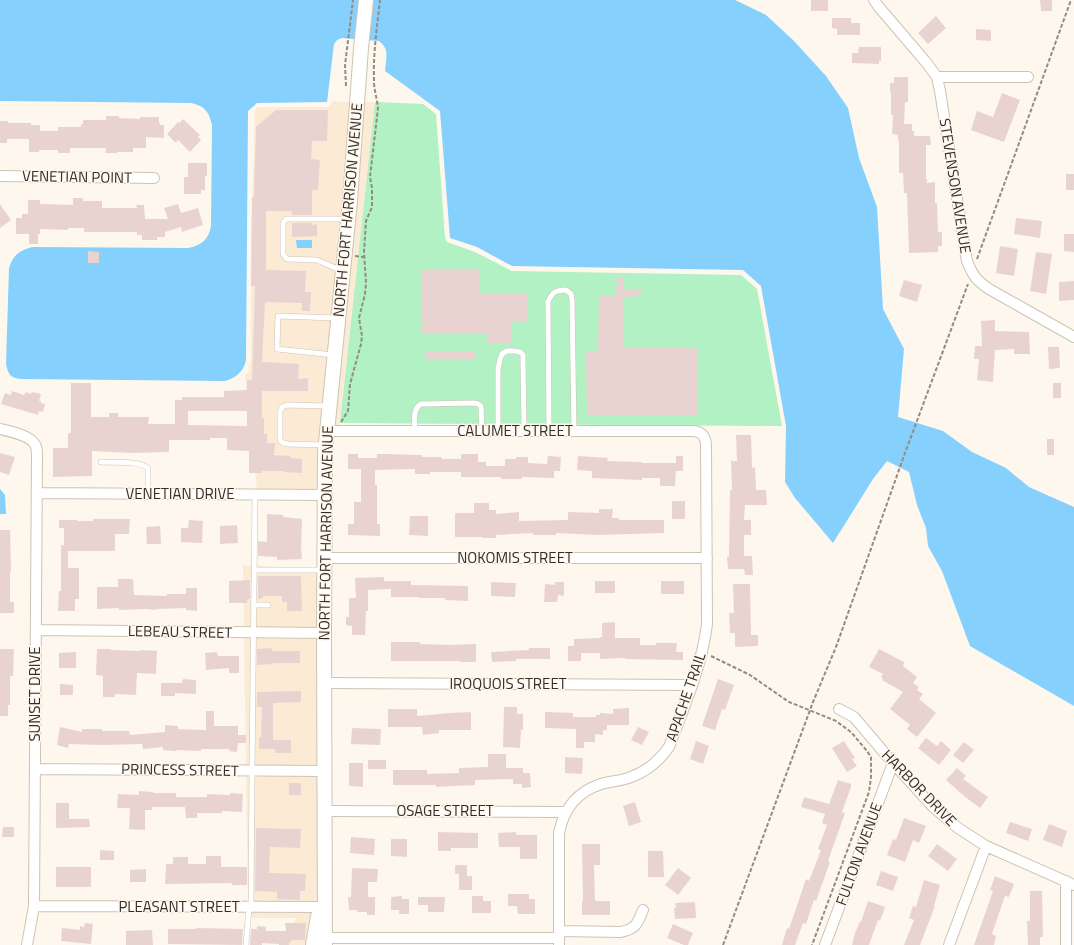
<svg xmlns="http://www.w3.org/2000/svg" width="1074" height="945" font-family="'Titillium Web',sans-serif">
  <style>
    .built { fill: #fbebd5 }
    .green { fill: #b1f1c3 }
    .water { fill: #85d0fd }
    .building { fill: #e9d3d1; fill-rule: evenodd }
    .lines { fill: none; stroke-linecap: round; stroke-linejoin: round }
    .lane-casing { stroke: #cec3b3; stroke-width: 6 }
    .street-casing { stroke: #cec3b3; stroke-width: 12 }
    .secondary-casing { stroke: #cec3b3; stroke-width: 16 }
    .path { stroke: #928c84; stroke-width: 2; stroke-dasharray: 4 2; stroke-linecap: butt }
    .lane { stroke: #fff; stroke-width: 5 }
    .street { stroke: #fff; stroke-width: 10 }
    .secondary { stroke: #fff; stroke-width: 14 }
    .labels { text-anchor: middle; stroke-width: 3; stroke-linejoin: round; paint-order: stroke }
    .street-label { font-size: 15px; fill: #332e28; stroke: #fef7ed }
  </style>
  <rect width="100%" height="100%" fill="#fef7ed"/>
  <path class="built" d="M332,101l20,1 -33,387h-62l-12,-115 3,-1 3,-13v-115l4,-135 3,-3h69l3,-1z
    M362,102h13l-35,318 -1,6h-6z
    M243,565l75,4 1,58h-75z
    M244,638l75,1v126h-73z
    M319,776l1,125 -72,1 -2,-125z
    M248,913h66l-6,32h-23l11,-27h-48z"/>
  <path class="green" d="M375,102l48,2 13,10 9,124 2,4 28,10 37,19 229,4 16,14 25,137 -442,-3z"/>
  <path class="water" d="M0,0h735l31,15 27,25 33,36 22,32 11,50 18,49 6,102 21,40 -6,68 45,14 29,21 34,16 23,19 45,20v199l-104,-60 -28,-75 -14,-25 -2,-18 -9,-23 -8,-33 -22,-11 -14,18 -40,64 -38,-45 -10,-16 1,-56 -25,-140 -18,-16 -231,-4 -35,-19 -27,-9 -10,-127 -55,-40c1,-12 5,-22 -6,-30l-37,-3 -5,2 -3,4 -7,58 -70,1 -9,8 -2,249c-2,11 -10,18 -21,21l-204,-2c-10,-1 -13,-4 -15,-15l3,-96c4,-13 10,-17 23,-21l156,1c13,-2 21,-9 23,-22l1,-101c-3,-14 -8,-19 -21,-22l-191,-2z
    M296,240h16v8h-15z
    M0,489l5,6 1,19h-6z"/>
  <path class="building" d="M811,0h17v11h-17z
    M1040,0h12v11h-11z
    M936,16l10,12 -18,16 -10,-11z
    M832,18h19v5h9v12h-23v-6l-5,-1z
    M976,29l15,1v11l-15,-1z
    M859,47h22v14h-2v3l-27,-1v-10h6z
    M894,77h14v25h-3l-1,22h8v7h2v5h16l1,9h-5v34h1v4l8,-1v21h2l1,29h4v14h-4v6l-29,1 -2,-60h-3l-1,-20h-4v-32h-1v-6l-6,-1 1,-19h-2v-23h-1v-9h4z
    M1002,93l18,7 -16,42 -33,-12 6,-19 16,6z
    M276,110h52l-1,31h-15l-1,18 9,1 -2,30h-6v25h-20v-4h-26v59l40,1 -1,21h6l-1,19h-8v-8l-37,-1 -3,60 37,2 -1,15 10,-1v13h-46v27h2v16h3v9h8l-1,12 16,1v2l12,1v14l-18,-1v-1h-22v2h-13v-22l-22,-1v-12h-17v2h-41v12l-39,1 -38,-2v25l-39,1v-29h15v-15h3v-50h20v34h18v-4h9v4h31l-1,7h27v-24h7v-3h42v-6l23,-1v-10h5l3,-94h-4l1,-89h2l2,-70zM188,411h59v15l-59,-1z
    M106,116h13v2l21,1v-2h19v6h1v2h4v13l-18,-1v11h-13v4h-16v1h-12l1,-5h-36v5h-12v-3h-19v2h-10v-13h-22v4h-7v-22h8v2h23v2h9v6h18v-4h23v-3h2v-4h23z
    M183,119l17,16 -2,2 3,3 -11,12 -12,-12 -2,3 -9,-9 11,-12 2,1z
    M188,163h19v13h-2v14h-4v4h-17v-17h4z
    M1066,174h8v16h-8z
    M73,198h10v3h19v7h35l-1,-3h8l1,14h23l-4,-11 14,-4 3,9 17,-5 5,17 -21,7 -1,-5 -16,5v5h-8v3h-15v-5h-5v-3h-53v-4h-16v2l-28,-1v5h-2v10h-9v-10h-13v-16h6v-4h6v-14h12v4l33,1z
    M0,204l11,16 -11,8z
    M1016,218l26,3 -2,17 -26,-4z
    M292,223h20v2l5,-1v12l-25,1z
    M1064,234h10v18l-10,-1z
    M1000,246l18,3 -4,27 -18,-3z
    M88,251l11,1v11h-11z
    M1036,252l16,2 -6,40 -16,-3z
    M422,270h57v23h49l-1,29h-16v21h-24v-9h-65z
    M617,277h6v12h18v7l-18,1 1,51h74v67h-111l-1,-64h12l1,-55h17z
    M904,280l18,5 -5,17 -18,-6z
    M1074,281v19l-15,1v-19z
    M995,320v11l34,1 1,22h-16v-5l-19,1 -2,32 -16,-2 2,-21h-5l1,-13h7l-1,-25z
    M1048,347h11l1,21 -11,1z
    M426,351l49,1v8h-49z
    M1053,383h8v15h-8z
    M12,391l12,4 2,-3 5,2 1,-2 9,2 -2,7h2v2l4,1 -2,8 -4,-1 -1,4 -37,-11 4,-11 6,2z
    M736,435h15l1,33 3,-1 1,23h10l1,15h-22l-1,15h7v15h-7v21h8l1,19h-8l-1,-6h-16l-1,-12h2l1,-67h2l-1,-29h6z
    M1047,439h7v16h-7z
    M0,453l15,4 -6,18 -9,-3z
    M348,454h10v4h19v-4h9l36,1v2h19l1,2h19v-5h17v8h8v4h19v-7h11v-2h12v6l19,1 1,-8 13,1 -1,14h-6v7l-32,-1v2h-21v-2h-40v-5h-31v2h-15v-5l-40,1v15h2v39h3v12l-32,-1v-11h6v-22h7v-33h-13z
    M578,456l30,2 -1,3 35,1v1h34v-7h7v15h-7l-1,15h-15v-8h-18v2l-50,-2v-7l-15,-1z
    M672,501h13v18h-13z
    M474,503h15v7h7v4l23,-2v9l49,-1v-8l31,1v-4h14l-1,9h7v2h45v13l-67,2 -41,-2v2h-23v-2l-37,2v3h-14v-1h-27v-24h19z
    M267,514l16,1v2l19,2 -1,27 1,13 -25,1v-3l-19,-1v-15l9,1z
    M410,516h18v20l-19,-1z
    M93,519h37l-1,15h-14v17h-47v17h11v31h-4v12h-17l1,-20h2v-46h3v-17h-5v-8h18v1h16z
    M189,520l14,1 -1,22 -21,-1v-14h7z
    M237,525l1,18 -18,1v-18z
    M160,526l1,18h-14l-1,-17z
    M0,530h10l1,41h-1v31h4v11h-14z
    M258,576h43l1,35h-15v-9h-5v-6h-19v2l-5,1z
    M384,577v4h27v4l57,1v15l-23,-1v-2h-26v-1h-28v-8l-23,1v21h-2l-1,24h-13v-9l-6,-1v-8h3v-19h7l-1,-20z
    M118,579h15l1,16 33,1v-2h19v-6h11v23l-11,-1v-2l-30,1v1l-10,-1 -27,1v-2l-22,1v-22h21z
    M250,580v19h-3v4h-18v-22z
    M595,581h20v12h-20z
    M661,581h23v13h-23z
    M491,582l25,1 -1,14 -24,-1z
    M555,582h9v14l-6,-1 -1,7h-13l1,-18 10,1z
    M733,584h17l1,51h7v11l-23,1v-14h-5l-1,-20h5z
    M615,622v16h25v7h16v-2h21l-1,9h7v8l-58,-1v-1l-25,1v-6h-19v8h-13v-15h6v-7l26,-1v-1h2v-14z
    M391,642h29v2l32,1 24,-1v18h-16v-1h-69z
    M272,648v3h28v12h-27v1l-16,1v-16z
    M529,648h21v11h-34v2l-24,1 -1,-10 38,-2z
    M0,649h14l-1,27h-3v29h-2v11h-8z
    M97,649h14v1l29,1 1,-1 16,1 -1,23 -19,-1 -1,22 -21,-1v3h-12v-21l-7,-1z
    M879,649l25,13 -1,4 14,11 -4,6 6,4 -2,3 6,4 -4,5 17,14 -19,24 -10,-8 3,-4 -20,-16 13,-17 -21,-12 1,-1 -2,-2 2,-3 -14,-7z
    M76,652v16h-17v-15z
    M217,652l1,4h21v17h-10v-5l-23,2 -1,-17z
    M183,679l13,1v14l-21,-1v3h-14v-13h21z
    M718,679l16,6 -9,25 -3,-1 -7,21 -13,-4z
    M60,684l13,1v10h-13z
    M301,691v11l-28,1v37h18v13h-16v-4h-16v-12h2l1,-30h-5v-15z
    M504,707h13v7h6v16h-2l-1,18 -17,-1z
    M629,708v17h-22v5h-4v5l-8,-1v8h-11v6h-8v-19l-31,-1v-16l28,1v4h23v-2h4v-2l13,1v-5z
    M388,709h29v7l33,-3 21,-1v18h-32v3l-16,2 -1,-8h-34z
    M206,711h8v15h24v9h8v8h-8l-1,9 -8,-1v-2h-28v2l-25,-1v1l-13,-1v-3l-20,2 -1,-5 -41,1 -32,-1 -1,4 -11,-3 3,-18 22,5v-3h20v2h27l1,4 35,-3v-7l13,1v3l28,1z
    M638,727l11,5 -7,13 -11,-5z
    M352,728l29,1 -1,16 -29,-1z
    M926,738l11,8 4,-5 10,9 -12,15 -21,-17z
    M696,741l13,5 -6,18 -13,-5z
    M844,741l11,17 -3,1 5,7 -10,6 -15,-24z
    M964,742l10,8 -11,13 -10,-8z
    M488,754h18v14h17v5h7l1,14 -9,1v-4h-9v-5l-38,1v5l-39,2v-2h-43v-15h34v4l32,-1v-5l29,-1z
    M565,757l18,1 -1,16 -17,-1z
    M368,760h18v9h-18z
    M349,763h14v24l-14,-1z
    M957,768l9,8 -3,3 25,18 -8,11 -16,-12 -18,-16z
    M838,780l13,4v3l-9,25 3,1 -17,48 2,1 -14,39 -2,-1 -8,24 -3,-1 -8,22h-13l5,-17 2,1 17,-50 3,2 12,-31 -3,-1 9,-24 -5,-2 3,-9 -24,-7 3,-10 25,7z
    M289,783h12v12h-12z
    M139,791l14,1v1h23v4h31v-3l23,1v-2l13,1 -1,18 -20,-1v2h-25v5h-11l-1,-11h-33v3h-7v20l-16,-1 1,-21h-13l1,-14 21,1z
    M635,802l6,20 -12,4 -6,-20z
    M56,803h13v16h20l1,8 -34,1z
    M904,818l22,8 -7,17 -6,-3 -8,22 -18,-7 6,-16 3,1z
    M1010,822l22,7 -4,12 -22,-8z
    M1049,824l18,7 -5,16 -19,-7z
    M3,827h11v10h-12z
    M256,828l45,1 -1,19 -30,-1 -1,26 37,1 -1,17h-5v9l-23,-1v-7l-22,-1z
    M438,832l40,1v15h-27v3h-13z
    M516,832v3h21v24h-17v-12h-21l-1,-14z
    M351,837l24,2 -1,16 -24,-2z
    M391,839h16v18l-16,-1z
    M582,844h18v21h-6l1,36h15v14h-28v-14h1z
    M937,844l20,15 -9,12 -20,-15z
    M100,850l14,1v9h-14z
    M648,851h15l1,26h-16z
    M206,856h15v11h26v18h-15v-2l-67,1 1,-20h7v-7h15v7h18z
    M455,865h12v11h5v14h-13v-16h-4z
    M56,867h35v20h-35z
    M352,868l26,1 -1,13h-9v15h7v18h-8v-3h-10v-2h-8l-1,-13h3z
    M678,868l13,10 -13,17 -13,-10z
    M146,869v13h-16v-12z
    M881,871l17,6 -5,14 -17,-6z
    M995,876l19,8 -5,13 -4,-1 -13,38 4,2 -2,9h-20l19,-54 -3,-1z
    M924,880l16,5 -6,21h1l-15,39h-16l10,-25 -5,-2 4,-12 3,1z
    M1030,891h12l1,46h-3v8h-12l-1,-24h3z
    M508,894h21v5h6v15h-17l-1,-8h-9z
    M402,896v3h7v15h-10v-4h-8v-13z
    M472,896h11v5h8v12h-19z
    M418,897h27l-1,15h-16v-7h-10z
    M868,901l17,6 -5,14 -2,-1 -9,25h-17l3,-12 5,-12 1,1z
    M695,902l1,16 -21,1 -1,-11h2l-1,-5z
    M85,923l8,1 -2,20 -30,-3 1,-13 18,2v-4l4,1z
    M285,923h21l-1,17h-14v2h-2v3h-10v-1l-17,-1v2h-12l1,-16h6v-3l9,1v4h20z
    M673,924l20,9 -5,12h-4l-17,-7z
    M196,928l47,1 -1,16 -74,-1v-15h28z
    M152,930l1,15h-27v-14z"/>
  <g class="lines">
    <g class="lane-casing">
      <path id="lane" d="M342,271l-25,-11 -30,-1 -4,-5v-31l3,-4h61
        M334,355l-57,-6 1,-33 58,2
        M415,431c0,-9 -3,-22 6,-27l53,-1 4,1 3,2 1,25
        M498,431v-61l2,-11 2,-5 5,-3h7l6,1 3,3v6l1,70
        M549,431l-1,-129c4,-10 8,-12 18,-12l5,4 1,6 2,131
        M326,445l-38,-1 -5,-1 -3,-3v-28l2,-5 5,-2 42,1
        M101,462c13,1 37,-2 47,6v26
        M254,570h69
        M253,605h15
        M251,907l1,-136 3,-277
        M246,945l3,-38"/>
    </g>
    <g class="street-casing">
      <path id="street" d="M874,0l4,6 47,55 12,16 3,14 27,170c6,15 9,19 22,28l85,48
        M937,77h91
        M0,176l154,2
        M0,429c9,2 28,6 34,14 3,3 3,8 3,13l-3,450 -7,39
        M327,431h367c8,1 11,5 12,13l1,180c-5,42 -23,83 -38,123 -10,14 -21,24 -38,30 -9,4 -20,4 -30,7 -24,8 -37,24 -42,49v112
        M37,493l287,2
        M324,558h383
        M36,630l288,3
        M324,683l368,2
        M839,709l15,8 39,46 40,44 25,21 28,18 88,39
        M35,769l289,2
        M324,811l241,1
        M1066,881v64
        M34,906l291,1
        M559,931l62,1c16,-4 16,-8 22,-22
        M325,938h234
        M825,945l68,-182
        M949,945l37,-99"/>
    </g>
    <g class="secondary-casing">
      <path id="secondary" d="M313,945l5,-29 2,-2
        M325,945l-1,-312 1,-181 25,-251 11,-153 5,-48"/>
    </g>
    <path class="path" d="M346,86l-1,-21 8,-65
      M355,256l9,1
      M977,259l94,-259
      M341,422l7,-11 2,-27 11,-40 1,-8 -3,-18 6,-24 1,-11 -2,-31 2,-31 6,-14v-19l-2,-11 8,-69c-1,-10 -4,-18 -4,-27 -1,-27 3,-54 6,-81
      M711,656l39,19 39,27 47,19 15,11 16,19 4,6v20l-2,15 -57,153
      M723,945l90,-243 23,-55 69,-194 63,-169"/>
    <use href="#lane" class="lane"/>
    <use href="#street" class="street"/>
    <use href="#secondary" class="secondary"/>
  </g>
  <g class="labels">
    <g class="street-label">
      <text transform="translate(77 177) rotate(1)" y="5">VENETIAN POINT</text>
      <text transform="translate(955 186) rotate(81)" y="5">STEVENSON AVENUE</text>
      <text transform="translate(348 210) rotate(-85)" y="5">NORTH FORT HARRISON AVENUE</text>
      <text x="515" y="436">CALUMET STREET</text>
      <text x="180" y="499">VENETIAN DRIVE</text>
      <text transform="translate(326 533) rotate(-89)" y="5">NORTH FORT HARRISON AVENUE</text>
      <text x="515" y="563">NOKOMIS STREET</text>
      <text transform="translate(180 632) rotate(1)" y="5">LEBEAU STREET</text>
      <text x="508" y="689">IROQUOIS STREET</text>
      <text transform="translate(35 694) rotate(-90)" y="5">SUNSET DRIVE</text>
      <text transform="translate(686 697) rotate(-71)" y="5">APACHE TRAIL</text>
      <text transform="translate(180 770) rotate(1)" y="5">PRINCESS STREET</text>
      <text transform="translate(919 788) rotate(46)" y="5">HARBOR DRIVE</text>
      <text x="445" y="816">OSAGE STREET</text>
      <text transform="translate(859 854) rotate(-70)" y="5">FULTON AVENUE</text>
      <text x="179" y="912">PLEASANT STREET</text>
    </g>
  </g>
</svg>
